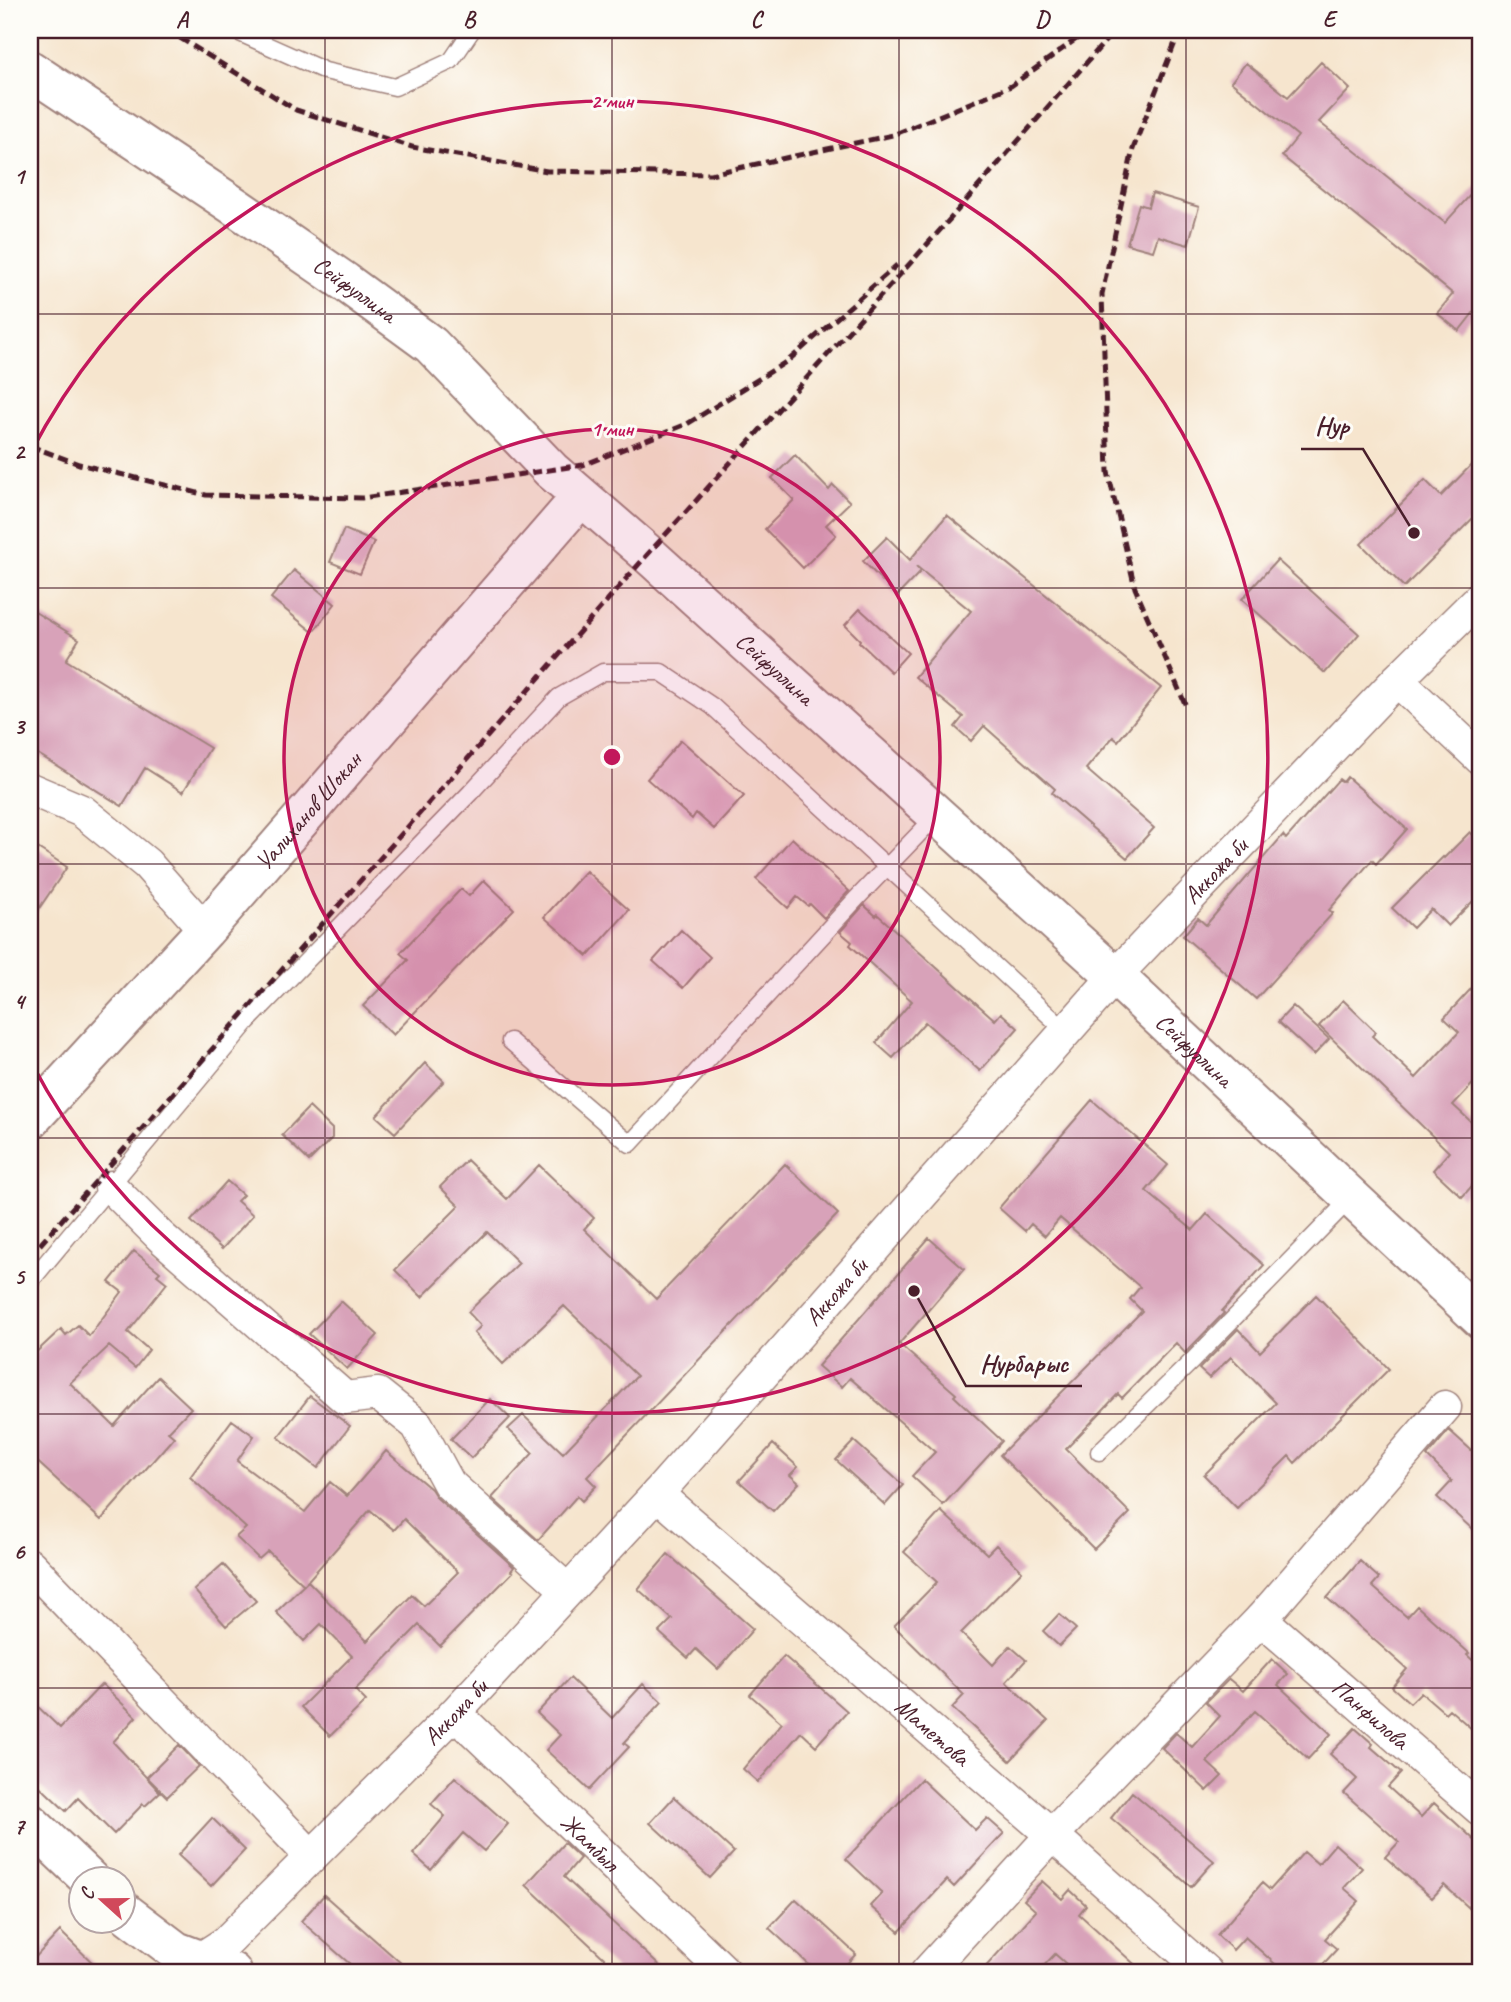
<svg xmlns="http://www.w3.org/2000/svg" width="1511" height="2002" font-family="Caveat,sans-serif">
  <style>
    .building { fill: #d8a2b9 }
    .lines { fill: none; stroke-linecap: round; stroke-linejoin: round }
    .lane-casing { stroke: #a0827c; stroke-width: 19 }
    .street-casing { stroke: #a0827c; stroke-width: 35 }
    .secondary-casing { stroke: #a0827c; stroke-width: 42 }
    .lane { stroke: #fff; stroke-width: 16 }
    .street { stroke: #fff; stroke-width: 32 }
    .secondary { stroke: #fff; stroke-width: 38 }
    .rail { stroke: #4a1f2b; stroke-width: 5; stroke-dasharray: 10 5; stroke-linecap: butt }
    .grid { fill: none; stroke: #4a1f2b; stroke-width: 2; stroke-opacity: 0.55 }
    .ring { fill: none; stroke: #c2185b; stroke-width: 3.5 }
    .labels { text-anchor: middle; stroke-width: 6; stroke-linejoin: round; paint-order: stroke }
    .street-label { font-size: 24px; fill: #4a1f2b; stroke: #fdfcf7 }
    .centre { fill: #c2185b; stroke: #fdfcf7; stroke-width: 3.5 }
    .ring-label { font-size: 21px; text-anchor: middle; font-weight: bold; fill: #c2185b; stroke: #fdfcf7; stroke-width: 6; stroke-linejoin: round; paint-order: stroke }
    .leader { fill: none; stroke: #4a1f2b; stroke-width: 2.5 }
    .callout-dot { fill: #4a1f2b; stroke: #fdfcf7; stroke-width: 2.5 }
    .callout-label { font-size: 26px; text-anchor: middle; font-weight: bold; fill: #4a1f2b; stroke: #fdfcf7; stroke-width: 6; stroke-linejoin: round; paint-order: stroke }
    .neatline { fill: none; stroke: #4a1f2b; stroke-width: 2.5 }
    .grid-label { font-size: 23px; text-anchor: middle; font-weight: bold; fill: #4a1f2b }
  </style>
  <rect width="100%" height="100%" fill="#fdfcf7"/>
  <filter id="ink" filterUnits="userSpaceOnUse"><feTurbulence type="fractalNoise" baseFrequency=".0143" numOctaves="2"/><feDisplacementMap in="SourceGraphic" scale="14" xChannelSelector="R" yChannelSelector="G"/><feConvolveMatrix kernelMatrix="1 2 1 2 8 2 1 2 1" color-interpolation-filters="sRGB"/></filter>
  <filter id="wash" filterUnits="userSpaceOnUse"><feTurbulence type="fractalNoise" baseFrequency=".00686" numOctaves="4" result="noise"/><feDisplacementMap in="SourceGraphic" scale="28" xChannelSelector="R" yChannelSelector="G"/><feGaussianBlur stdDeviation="1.57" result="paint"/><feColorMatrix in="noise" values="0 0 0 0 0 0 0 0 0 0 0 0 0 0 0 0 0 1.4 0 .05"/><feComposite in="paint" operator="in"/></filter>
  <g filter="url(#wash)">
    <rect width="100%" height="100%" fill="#f6e5ce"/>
    <g id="blocks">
      <path class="building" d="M1321,62l29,27 -31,33 126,101 36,-40v120l-22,28 -22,-18 16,-19 -171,-138 16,-20 -67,-54 15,-19 42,34z
        M1152,193l47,14 -11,38 -30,-9 -5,15 -26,-7 12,-40 9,3z
        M795,455l34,35 4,-5 17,17 -24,23 10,10 -33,33 -38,-39 29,-29 -22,-22z
        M1481,455v55l-77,77 -43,-43 64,-64 16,16z
        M947,515l214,173 -43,53 -5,-4 -27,32 68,59 -27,30 -75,-65 3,-4 -71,-63 -13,15 -16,-14 8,-10 -48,-40 56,-66 -55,-45 5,5 -24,25 -34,-35 24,-24 23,23z
        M344,529l30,13 -14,32 -30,-12z
        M1277,560l82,74 -34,39 -83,-74z
        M294,570l41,34 -22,28 -42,-34z
        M30,609l49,30 -13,21 144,88 -27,44 -38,-24 -23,38 -92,-57z
        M860,609l48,44 -17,19 -32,-30 1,-2 -15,-15z
        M681,740l63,56 -30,33 -18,-16 -4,6 -45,-40z
        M1347,777l60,52 -31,35 -4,-4 -43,50 4,3 -77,86 -73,-63 15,-18 8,7 77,-90 3,4 53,-60 4,3z
        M1470,832l11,11v50l-33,33 -17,-17 -18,19 -21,-20 51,-51 1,1z
        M792,838l57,53 -25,27 -14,-14 -2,2 -11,-9 -9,11 -32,-29z
        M30,843l37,24 -37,55z
        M586,871l43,39 -41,46 -44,-39z
        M484,880l30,29 -121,126 -30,-29 45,-46 -8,-7 61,-64 8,7z
        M864,905l12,11 1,-2 118,106 6,-7 17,15 -38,43 -55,-49 -32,36 -17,-15 36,-42 -62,-56 2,-3 -12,-10z
        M681,930l29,27 -27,31 -30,-27z
        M1481,978v97l-28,30 28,26v45l-19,21 -29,-27 16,-18 -130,-126 24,-26 33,32 -4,4 44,42 43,-46 -15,-14z
        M1293,1006l36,33 -15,16 -36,-33z
        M425,1063l19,18 -49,52 -19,-17z
        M1092,1100l76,65 -22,26 47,39 14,-16 57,51 -42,46 2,2 -39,40 -9,-10 -54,55 -4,-4 -52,55 64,64 -36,36 -94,-94 142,-144 -12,-12 10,-12 -80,-69 -15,18 -14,-12 -6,7 -26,-23z
        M309,1107l23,22v9l-23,23 -27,-26z
        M467,1160l40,39 32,-34 55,53 -10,11 72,70 129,-135 53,50 -251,263 9,9 -14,15 -5,-5 -39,44 -46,-42 41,-45 -25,-24 15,-14 40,38 74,-77 -73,-70 -61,58 -29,-31 7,-7 -13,-14 51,-49 -32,-31 -65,65 -27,-27 64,-64 -19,-19z
        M227,1181l16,14 -6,6 16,14 -31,34 -31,-28z
        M929,1238l35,31 -65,75 57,50 -2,2 48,45 -59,64 -31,-29 23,-24 -85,-74 -8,9 -24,-21z
        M134,1251l26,21 -3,3 10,8 -39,49 21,18 -14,18 -26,-22 -39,37 44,43 44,-49 33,31 -23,24 6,5 -73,83 -71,-65v-97l31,-29 5,6 12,-10 11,11 33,-44 -13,-10z
        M1316,1295l73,74 -94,94 -6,-7 -52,52 -33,-33 72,-72 -45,-46 -22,21 -10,-9 39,-40 22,23z
        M341,1301l37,34 -31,34 -38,-35z
        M310,1396l40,30 -32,42 -40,-31z
        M490,1399l20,19 -39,40 -20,-19z
        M232,1420l22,16 -17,25 68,51 25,-30 17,14 39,-45 45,38 6,9 77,69 -3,4 2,1 -73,74 -21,-21 -64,65 11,11 -36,35 -29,-29 51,-51 -31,-32 -17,17 -28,-29 32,-31 59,60 45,-46 12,11 34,-34 -54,-53 -10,11 -24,-20 -66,75 -36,-34 -9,8 -23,-22 10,-9 -56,-51z
        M1449,1430l32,29v78l-44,-40 15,-16 -25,-25z
        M854,1441l49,44 -18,20 -49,-45z
        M773,1444l25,23 -8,8 9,8 -26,28 -34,-30z
        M941,1511l46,43 9,-9 26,26 -61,62 32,32 17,-19 16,14 -20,22 42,39 -38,40 -58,-53 12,-13 -70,-69 43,-44 -33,-30z
        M668,1554l85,75 -35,40 -22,-20 -8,9 -29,-26 13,-13 -34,-30z
        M1360,1561l19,17 -7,8 35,31 10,-11 52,47 -2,2 14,13 -9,10 9,8v51l-32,-28 -4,4 -24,-21 -11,11 -18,-16 15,-18 -80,-71z
        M223,1564l33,37 -30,25 -32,-36z
        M1059,1614l17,15 -17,17 -16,-15z
        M784,1656l63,55 -31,35 -15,-14 -43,50 -15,-13 39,-46 -32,-28z
        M1272,1659l16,15 -10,11 53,49 -23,25 -53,-48 -48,51 15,14 -15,15 -45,-43 14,-15 16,14 28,-31 -14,-14 23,-23 14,12z
        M570,1678l42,40 31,-34 19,18 -38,41 5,4 -40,43 -43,-40 14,-15 -23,-22z
        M102,1684l34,33 -23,25 47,50 -15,14 -2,-2 -29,30 -36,-36 -12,13 -36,-34v-78l30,29z
        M1355,1728l18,16 -2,3 30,26 -13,14 33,30 13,-14 47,43v73l-37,-34 -12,13 -47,-41 14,-15 -55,-49 13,-14 -27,-25z
        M179,1745l20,21 -32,31 -20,-20z
        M455,1777l53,47 -24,27 -21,-18 -32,37 -18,-16 32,-38 -14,-12z
        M921,1779l54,51 12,-12 17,15 -50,54 -7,-7 -48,52 -29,-26 12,-13 -36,-34z
        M1132,1792l82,69 -23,26 -80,-69z
        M674,1797l60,55 -24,26 -60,-55z
        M212,1818l33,32 -34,36 -33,-31z
        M564,1843l16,15 -16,19 102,95h-47l-93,-87z
        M1335,1844l27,24 -18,20 15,13 -34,38 12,10 -21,23h-32l-39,-35 -12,13 -16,-15 45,-52 8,7 34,-38 14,12z
        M1042,1881l20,18 8,-9 16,15 -7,9 64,58h-68l-20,-18 -17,18h-57l55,-61 -12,-11z
        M324,1895l87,77h-52l-58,-51z
        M796,1899l60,55 -17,18h-22l-48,-44z
        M60,1931l42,41h-72v-9z"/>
    </g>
  </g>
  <g filter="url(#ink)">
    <use href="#blocks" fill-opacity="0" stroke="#a0827c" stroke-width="2"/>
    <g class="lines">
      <g class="lane-casing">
        <path id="lane" d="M233,30l92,41 70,16 56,-26 21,-31
          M510,1041l120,103 227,-246 80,-83
          M30,1282l218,-261 222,-228 89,-96 44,-25h58l51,34 355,326
          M1099,1452l94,-92 158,-162"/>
      </g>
      <g class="street-casing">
        <g id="street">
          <path d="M1397,680l84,79"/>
          <path d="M30,789l52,22 65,53 58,66"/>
          <path d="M111,1187l50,50 184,161 33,-4 39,31 32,59 118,106"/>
          <path id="s1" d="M657,1494l395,341 154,137"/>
          <path d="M30,1565l281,291"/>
          <path id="s2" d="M1261,1619l220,191"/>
          <path id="s3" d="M455,1713l270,259"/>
          <path id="s4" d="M183,1970l42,-27 230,-230 202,-219 458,-518 282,-296 84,-83"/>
          <path d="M927,1972l125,-137 209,-216 184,-212"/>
        </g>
      </g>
      <g class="secondary-casing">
        <g id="secondary">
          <path id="s5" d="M30,70l206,137 109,75 86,63 120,125 97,84 467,422 366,343"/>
          <path id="s6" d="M30,1120l175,-190 376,-433"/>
          <path d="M30,1823l60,57"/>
          <path d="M122,1910l54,41 56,21"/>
        </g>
      </g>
      <use href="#lane" class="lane"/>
      <use href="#street" class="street"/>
      <use href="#secondary" class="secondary"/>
      <path class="rail" d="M167,30l129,80 116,37 135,24 163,3 183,-39 118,-49 78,-56
        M1180,30l-47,119 -31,145 6,178 27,116 51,118
        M30,446l49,18 127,31 156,3 221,-33 104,-41 102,-64 108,-95
        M30,1256l618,-702 302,-335 165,-189"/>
    </g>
  </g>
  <path class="grid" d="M325,30v1942M612,30v1942M899,30v1942M1186,30v1942M30,314h1451M30,588h1451M30,864h1451M30,1138h1451M30,1414h1451M30,1688h1451"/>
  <circle cx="612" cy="757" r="328" fill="#c2185b" fill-opacity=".12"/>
  <g class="ring">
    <circle cx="612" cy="757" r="328"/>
    <path d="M30 454A656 656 0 1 1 30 1060"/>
  </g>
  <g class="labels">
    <g class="street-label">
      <text dy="8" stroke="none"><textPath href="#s5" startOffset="392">Сейфуллина</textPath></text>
      <text dy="8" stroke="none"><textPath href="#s5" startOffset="959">Сейфуллина</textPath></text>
      <text dy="8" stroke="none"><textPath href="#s6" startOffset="416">Уалиханов Шокан</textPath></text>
      <text dy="8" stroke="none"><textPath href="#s4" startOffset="1510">Аккожа би</textPath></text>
      <text dy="8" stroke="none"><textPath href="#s5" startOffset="1526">Сейфуллина</textPath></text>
      <text dy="8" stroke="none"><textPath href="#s4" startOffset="943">Аккожа би</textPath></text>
      <text dy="8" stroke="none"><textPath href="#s4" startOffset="376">Аккожа би</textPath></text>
      <text dy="8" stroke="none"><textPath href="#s2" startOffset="145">Панфилова</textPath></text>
      <text dy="8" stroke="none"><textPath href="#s1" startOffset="364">Маметова</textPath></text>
      <text dy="8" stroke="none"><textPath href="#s3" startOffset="187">Жамбыл</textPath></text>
    </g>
  </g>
  <circle cx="612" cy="757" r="10" class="centre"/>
  <g class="ring-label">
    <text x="612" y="108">2 мин</text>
    <text x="612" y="436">1 мин</text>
  </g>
  <path class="leader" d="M1414 533L1363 449H1301M914 1291L966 1386H1082"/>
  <g class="callout-dot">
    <circle cx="1414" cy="533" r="7"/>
    <circle cx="914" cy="1291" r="7"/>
  </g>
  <g class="callout-label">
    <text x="1332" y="434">Нур</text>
    <text x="1024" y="1372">Нурбарыс</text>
  </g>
  <rect width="1511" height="2002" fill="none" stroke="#fdfcf7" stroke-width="77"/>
  <g transform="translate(102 1900) rotate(291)"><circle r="33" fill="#fdfcf7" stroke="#b5a4a5" stroke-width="2"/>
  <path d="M0-5L12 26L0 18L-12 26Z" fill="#d1495b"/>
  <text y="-10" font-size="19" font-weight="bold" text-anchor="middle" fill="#4a1f2b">С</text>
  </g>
  <rect x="38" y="38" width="1434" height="1926" class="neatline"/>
  <g class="grid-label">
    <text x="182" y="27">A</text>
    <text x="469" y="27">B</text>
    <text x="756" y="27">C</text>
    <text x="1042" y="27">D</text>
    <text x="1329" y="27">E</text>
    <text x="19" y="184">1</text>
    <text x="19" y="459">2</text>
    <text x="19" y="734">3</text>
    <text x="19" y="1009">4</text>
    <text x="19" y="1284">5</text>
    <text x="19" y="1559">6</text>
    <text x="19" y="1834">7</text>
  </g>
</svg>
